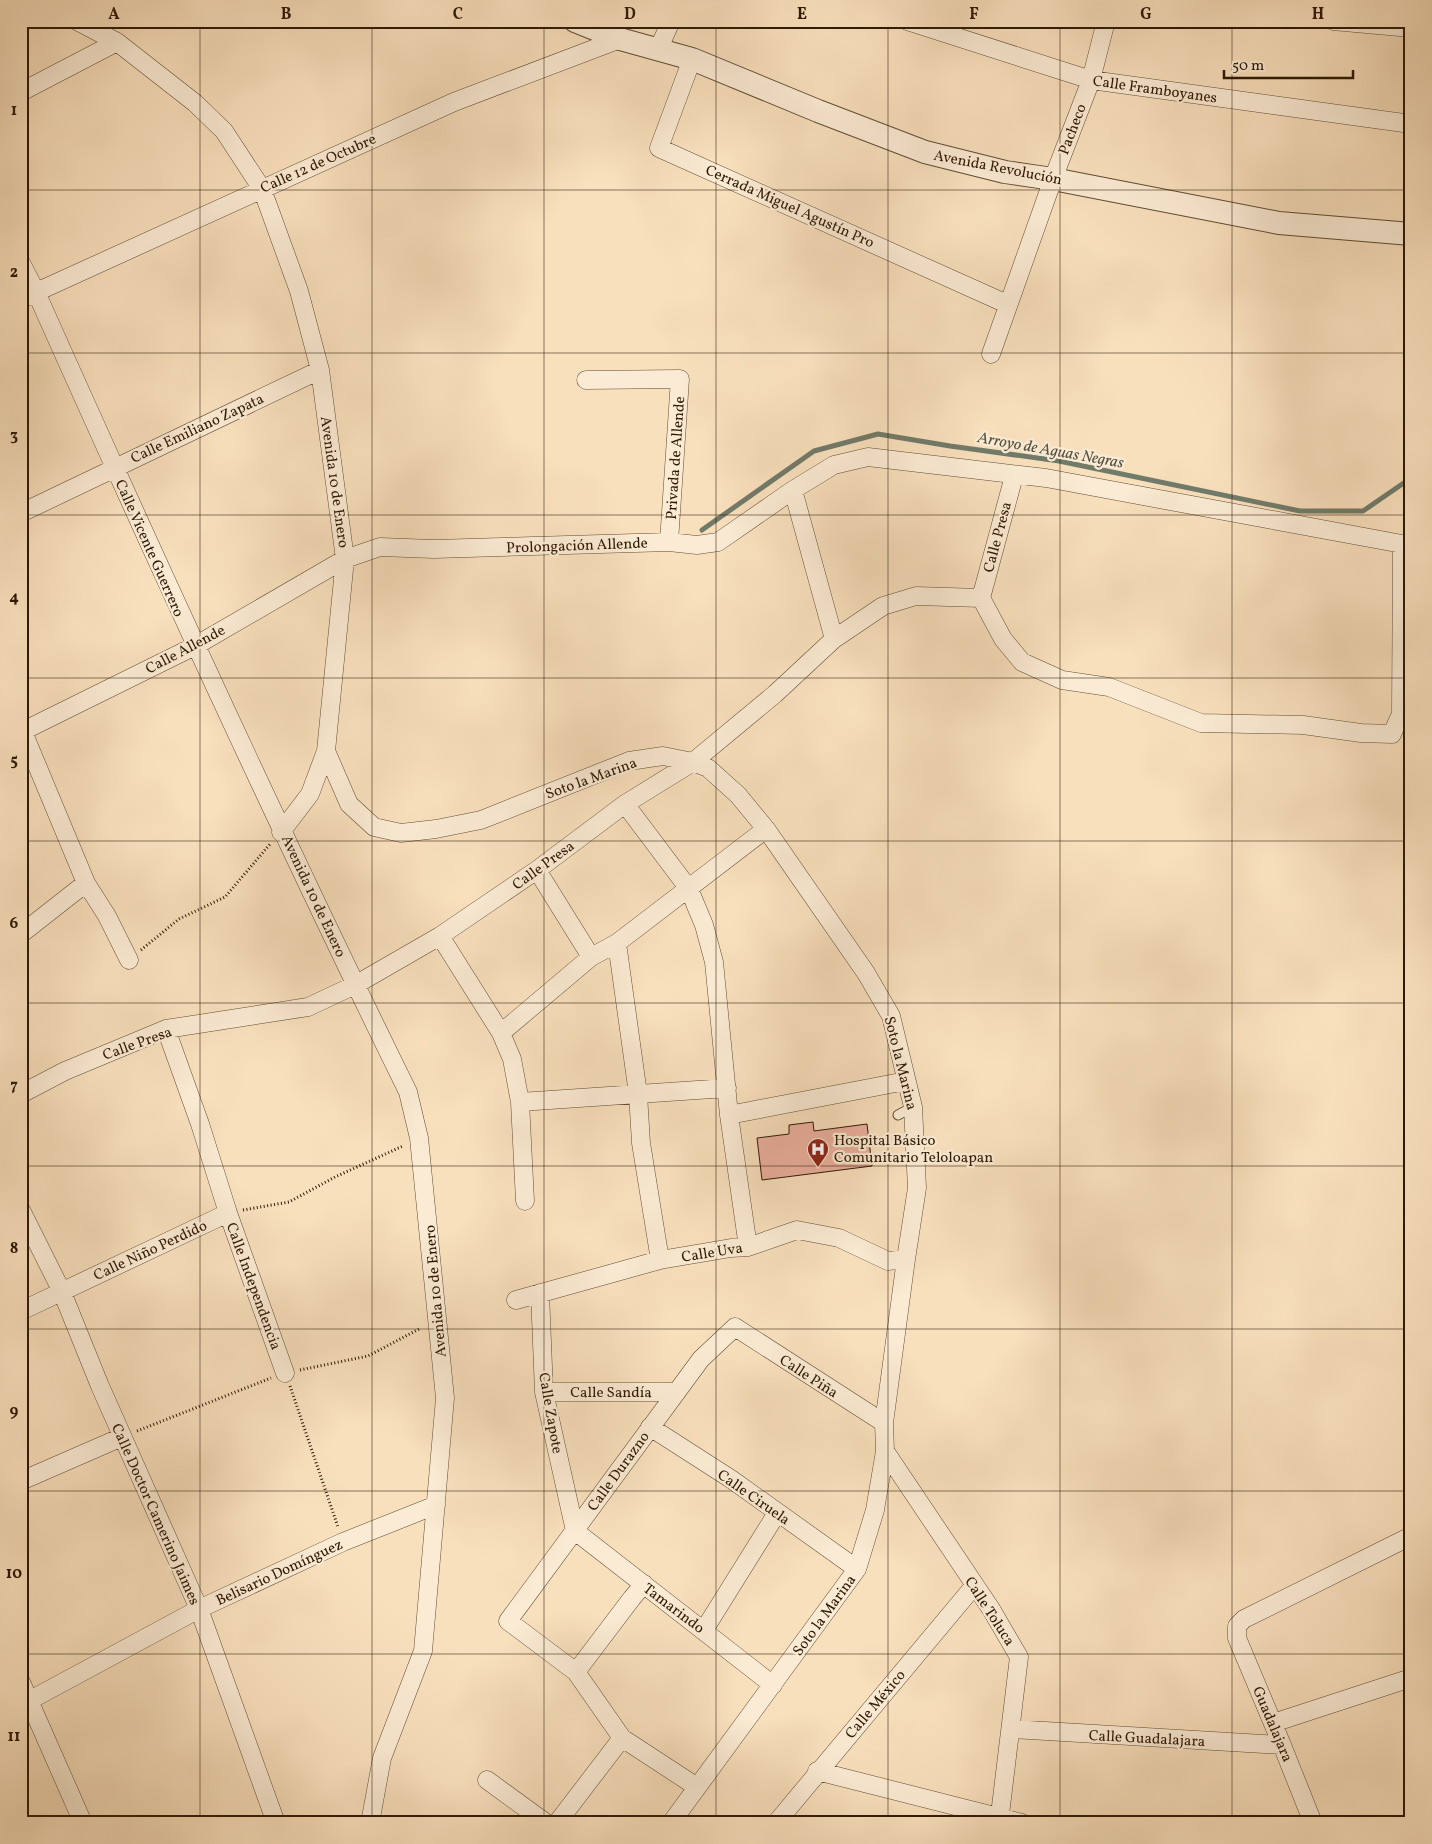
<svg xmlns="http://www.w3.org/2000/svg" width="1432" height="1844" font-family="Vollkorn,serif">
  <style>
    .lines { fill: none; stroke-linecap: round; stroke-linejoin: round }
    .stream { stroke: #717b6a; stroke-width: 5 }
    .building { fill: #ebaf9d; stroke: #2e1905 }
    .service-casing { stroke: #614b33; stroke-width: 11 }
    .minor-casing { stroke: #614b33; stroke-width: 19 }
    .tertiary-casing { stroke: #614b33; stroke-width: 24 }
    .path { stroke: #2e1905; stroke-width: 3; stroke-dasharray: 1 2.5; stroke-linecap: butt }
    .service { stroke: #fbebd4; stroke-width: 9 }
    .minor { stroke: #fbebd4; stroke-width: 18 }
    .tertiary { stroke: #fbebd4; stroke-width: 22 }
    .grid { fill: none; stroke: #2e1905; stroke-width: 1; stroke-opacity: 0.55 }
    .labels { text-anchor: middle; stroke-width: 4.5; stroke-linejoin: round; paint-order: stroke }
    .street-label { font-size: 15px; fill: #2e1905; stroke: #fbebd4 }
    .poi-label { font-size: 15px; fill: #2e1905; stroke: #fbebd4; text-anchor: start }
    .water-label { font-size: 16px; font-style: italic; fill: #555240; stroke: #fbebd4 }
    .neatline { fill: none; stroke: #2e1905; stroke-width: 2 }
    .grid-label { font-size: 16px; text-anchor: middle; font-weight: bold; fill: #2e1905 }
  </style>
  <rect width="100%" height="100%" fill="#f9e0bd"/>
  <filter id="stains"><feTurbulence type="fractalNoise" baseFrequency=".004" numOctaves="4"/><feColorMatrix values="0 0 0 0 .2 0 0 0 0 .09 0 0 0 0 .02 0 0 0 .5 -.17"/></filter>
  <radialGradient id="worn" r=".72"><stop offset=".6" stop-color="#630" stop-opacity="0"/><stop offset="1" stop-color="#630" stop-opacity=".3"/></radialGradient>
  <g class="lines">
    <path class="stream" d="M702,530l112,-79 64,-17 72,12 109,15 241,50h63l48,-33"/>
  </g>
  <path class="building" d="M813,1122l1,9 53,-7 5,42 -110,14 -5,-42 32,-4v-9z"/>
  <g class="lines">
    <g class="service-casing">
      <path id="service" d="M898,1115l15,-8"/>
    </g>
    <g class="minor-casing">
      <path id="minor" d="M77,21l40,21 78,61 29,28 38,58 37,102 21,79 25,189 -19,192 -16,43 -29,38
        M907,21l184,59 320,44
        M1333,21l78,7
        M658,50l13,-29
        M692,59l-33,89 348,156
        M21,92l96,-50
        M21,263l15,29c120,269 242,536 372,800l11,46 26,260 -22,253 -41,107 -12,65
        M21,299l433,-197 166,-63
        M991,354l62,-175 38,-99 15,-59
        M586,380l94,-1 -11,163
        M793,490l41,149
        M21,513l299,-143
        M981,598l33,-122
        M21,727l65,156 21,33 22,44
        M21,732l174,-86 150,-87 35,-12 54,2 235,-7 28,3 21,-3 75,-52 41,-25 34,-8 178,21 356,66 -1,170 -9,20 -31,-1 -58,-8 -102,-2 -92,-36 -47,-7 -40,-18 -19,-23 -22,-41 -65,-2 -33,10 -49,33 -59,55 -82,68 -68,42 -88,66 -97,66 -85,49 -47,22 -142,22 -101,42 -44,23
        M326,751l23,53 25,23 27,6 35,-4 45,-9 148,-59 34,-5 30,6 15,6 30,27 28,34 100,144 25,43 22,91 4,81 -11,71 -22,164 1,28 -10,59 -18,59 -186,254
        M625,804l64,85 15,36 10,37 15,153 19,132
        M537,870l54,87
        M21,934l65,-51
        M440,936l61,97 11,26 8,43 5,99
        M617,943l21,151 3,49 19,117
        M166,1029l34,95 28,89 57,160
        M501,1033l90,-76 26,-14 149,-114
        M520,1102l207,-14
        M729,1115l177,-34
        M21,1210l41,82 38,94 99,223 77,214
        M540,1293l4,99 31,139 198,154
        M516,1300l144,-40 71,-12 17,-1 49,-17 42,8 49,23 18,-2
        M21,1311l207,-98
        M544,1392h133
        M650,1427l81,52 126,90
        M885,1451l106,158 28,48 -20,166
        M21,1481l101,-44
        M704,1630l73,-117
        M576,1672l56,-74 12,-14
        M21,1682l62,141
        M21,1705l178,-96 144,-67 93,-37
        M1273,1723l138,-45
        M1011,1729l271,16
        M817,1771l205,52
        M487,1780l59,43
        M697,1787l-75,-49 -46,-66 -68,-51 193,-262 34,-32 149,96
        M557,1823l65,-85
        M776,1823l198,-237
        M1313,1823l-31,-78 -45,-107v-12l7,-7 167,-83"/>
    </g>
    <g class="tertiary-casing">
      <path id="tertiary" d="M575,21l45,18 72,20 126,52 107,41 80,20 48,7 226,44 132,11"/>
    </g>
    <path class="path" d="M141,950l38,-31 46,-22 46,-54
      M243,1210l46,-8 46,-25 68,-31
      M300,1370l68,-14 53,-28
      M290,1386l48,141
      M137,1431l134,-53"/>
    <use href="#service" class="service"/>
    <use href="#minor" class="minor"/>
    <use href="#tertiary" class="tertiary"/>
  </g>
  <path class="grid" d="M200,21v1802M372,21v1802M544,21v1802M716,21v1802M888,21v1802M1060,21v1802M1232,21v1802M21,190h1390M21,353h1390M21,515h1390M21,678h1390M21,841h1390M21,1003h1390M21,1166h1390M21,1329h1390M21,1491h1390M21,1654h1390"/>
  <defs>
    <g id="hospital-pin" transform="scale(1.125)"><path d="M0 17L-7.5 6A9.5 9.5 0 1 1 7.5 6Z" fill="#8f2418" stroke="#fbebd4"/><path d="M-5-5h3v3.5h4V-5h3V5h-3V1.5h-4V5h-3Z" fill="#fff"/></g>
  </defs>
  <g fill-rule="evenodd">
    <use href="#hospital-pin" x="818" y="1149"/>
  </g>
  <g class="labels">
    <g class="street-label">
      <text transform="translate(1155 89) rotate(8)" y="5">Calle Framboyanes</text>
      <text transform="translate(1072 129) rotate(-69)" y="5">Pacheco</text>
      <text transform="translate(318 163) rotate(-24)" y="5">Calle 12 de Octubre</text>
      <text transform="translate(998 167) rotate(11)" y="5">Avenida Revolución</text>
      <text transform="translate(790 206) rotate(24)" y="5">Cerrada Miguel Agustín Pro</text>
      <text transform="translate(197 428) rotate(-25)" y="5">Calle Emiliano Zapata</text>
      <text transform="translate(675 458) rotate(-86)" y="5">Privada de Allende</text>
      <text transform="translate(335 482) rotate(82)" y="5">Avenida 10 de Enero</text>
      <text transform="translate(997 537) rotate(-75)" y="5">Calle Presa</text>
      <text transform="translate(577 545) rotate(-2)" y="5">Prolongación Allende</text>
      <text transform="translate(150 548) rotate(66)" y="5">Calle Vicente Guerrero</text>
      <text transform="translate(185 649) rotate(-28)" y="5">Calle Allende</text>
      <text transform="translate(591 778) rotate(-20)" y="5">Soto la Marina</text>
      <text transform="translate(543 865) rotate(-36)" y="5">Calle Presa</text>
      <text transform="translate(314 896) rotate(65)" y="5">Avenida 10 de Enero</text>
      <text transform="translate(137 1043) rotate(-20)" y="5">Calle Presa</text>
      <text transform="translate(901 1063) rotate(76)" y="5">Soto la Marina</text>
      <text transform="translate(150 1250) rotate(-25)" y="5">Calle Niño Perdido</text>
      <text transform="translate(712 1252) rotate(-9)" y="5">Calle Uva</text>
      <text transform="translate(254 1286) rotate(70)" y="5">Calle Independencia</text>
      <text transform="translate(435 1291) rotate(-95)" y="5">Avenida 10 de Enero</text>
      <text transform="translate(809 1376) rotate(33)" y="5">Calle Piña</text>
      <text x="611" y="1397">Calle Sandía</text>
      <text transform="translate(551 1413) rotate(80)" y="5">Calle Zapote</text>
      <text transform="translate(618 1471) rotate(-54)" y="5">Calle Durazno</text>
      <text transform="translate(754 1497) rotate(35)" y="5">Calle Ciruela</text>
      <text transform="translate(156 1514) rotate(66)" y="5">Calle Doctor Camerino Jaimes</text>
      <text transform="translate(279 1572) rotate(-25)" y="5">Belisario Domínguez</text>
      <text transform="translate(674 1608) rotate(37)" y="5">Tamarindo</text>
      <text transform="translate(990 1611) rotate(57)" y="5">Calle Toluca</text>
      <text transform="translate(824 1615) rotate(-54)" y="5">Soto la Marina</text>
      <text transform="translate(875 1704) rotate(-50)" y="5">Calle México</text>
      <text transform="translate(1273 1724) rotate(67)" y="5">Guadalajara</text>
      <text transform="translate(1147 1738) rotate(3)" y="5">Calle Guadalajara</text>
    </g>
    <g class="poi-label">
      <text x="834" y="1145">Hospital Básico<tspan x="834" dy="17">Comunitario Teloloapan</tspan></text>
    </g>
    <g class="water-label">
      <text transform="translate(1051 449) rotate(10)" y="6">Arroyo de Aguas Negras</text>
    </g>
  </g>
  <rect width="1432" height="1844" fill="none" stroke="#f9e0bd" stroke-width="55"/>
  <path d="M1224 70v8h129v-8" fill="none" stroke="#2e1905" stroke-width="2.5"/>
  <text x="1232" y="70" font-size="15" fill="#2e1905" stroke="#fbebd4" stroke-width="4" paint-order="stroke">50 m</text>
  <rect x="28" y="28" width="1376" height="1788" class="neatline"/>
  <g class="grid-label">
    <text x="114" y="19">A</text>
    <text x="286" y="19">B</text>
    <text x="458" y="19">C</text>
    <text x="630" y="19">D</text>
    <text x="802" y="19">E</text>
    <text x="974" y="19">F</text>
    <text x="1146" y="19">G</text>
    <text x="1318" y="19">H</text>
    <text x="14" y="115">1</text>
    <text x="14" y="277">2</text>
    <text x="14" y="440">3</text>
    <text x="14" y="602">4</text>
    <text x="14" y="765">5</text>
    <text x="14" y="928">6</text>
    <text x="14" y="1090">7</text>
    <text x="14" y="1253">8</text>
    <text x="14" y="1416">9</text>
    <text x="14" y="1578">10</text>
    <text x="14" y="1741">11</text>
  </g>
  <rect width="100%" height="100%" filter="url(#stains)"/>
  <rect width="100%" height="100%" fill="url(#worn)"/>
</svg>
